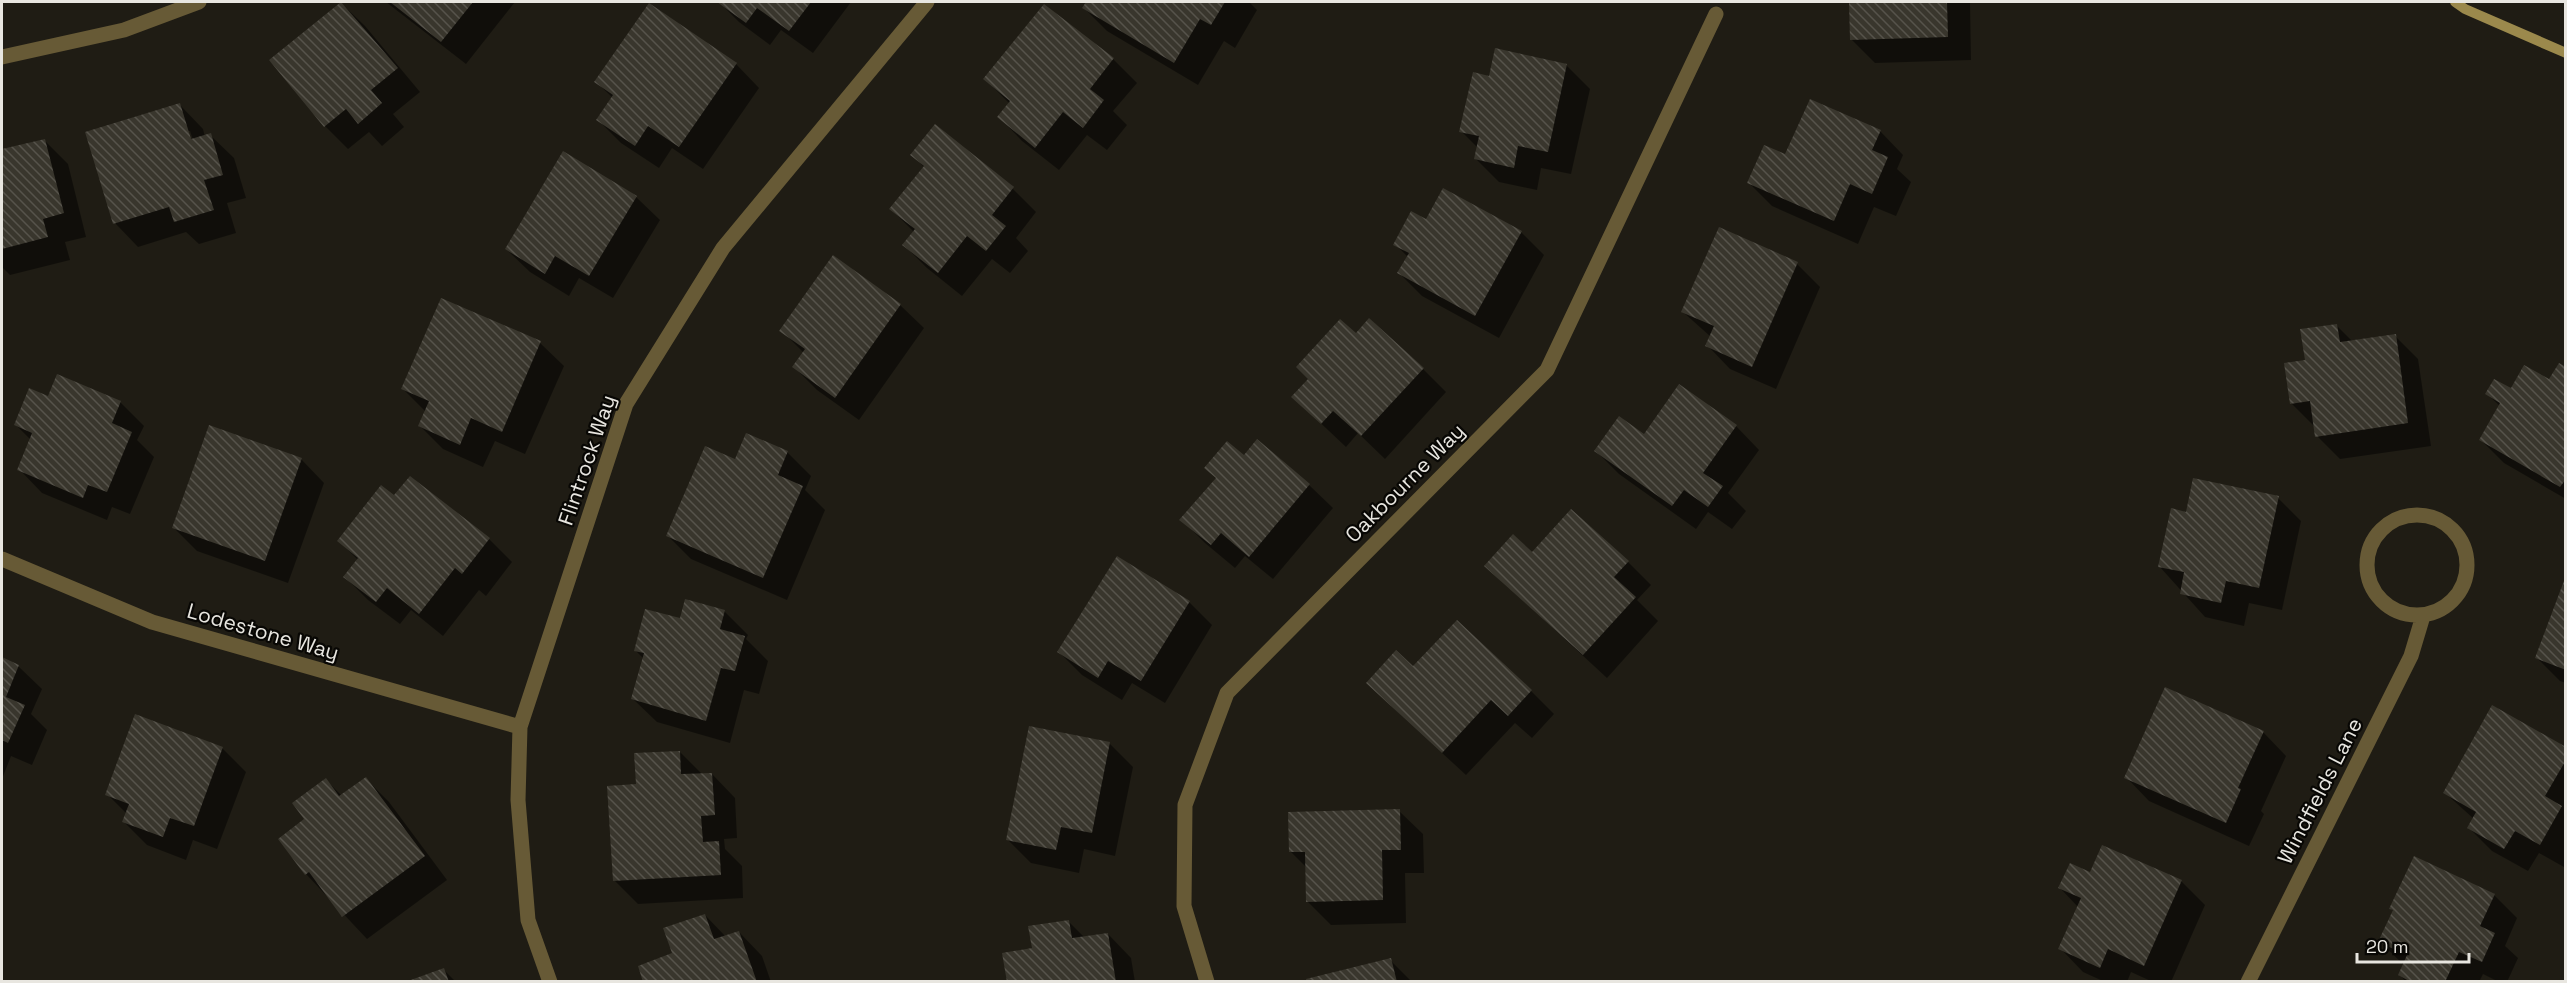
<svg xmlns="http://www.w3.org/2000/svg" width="2567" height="983" font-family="'Space Grotesk',sans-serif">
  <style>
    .shadow { fill: #0007; fill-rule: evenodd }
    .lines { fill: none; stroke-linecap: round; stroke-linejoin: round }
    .stream { stroke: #9b894c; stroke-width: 10 }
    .building { fill: url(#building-back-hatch) }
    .minor { stroke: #675a36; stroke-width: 15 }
    .labels { text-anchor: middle; stroke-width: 4.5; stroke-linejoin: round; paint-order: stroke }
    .street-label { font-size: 21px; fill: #e8e6e0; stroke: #080704 }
  </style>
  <defs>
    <pattern id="building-back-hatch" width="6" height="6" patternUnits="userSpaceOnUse" patternTransform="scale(1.5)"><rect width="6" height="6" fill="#39362d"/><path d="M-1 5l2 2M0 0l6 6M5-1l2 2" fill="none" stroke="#56534b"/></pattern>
  </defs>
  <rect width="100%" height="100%" fill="#1f1c14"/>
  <path class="shadow" d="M386,2h129l-49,62z
    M719,2h132l-38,51 -32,-23 -11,15 -31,-23z
    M1088,2h161l8,8 -22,38 -11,-7 -26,44 -91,-54 -23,-23z
    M1872,2h98l1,58 -96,3 -24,-24z
    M341,3l24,23 55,66 -27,22 11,13 -22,19 -13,-14 -21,17 -23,-23z
    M1044,6l69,53 24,24 -24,28 14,14 -20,25 -20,-15 -28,35 -37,-29 -23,-24 11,-13 -25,-25z
    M736,64l23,24 -56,81 -31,-21 -13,20 -38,-25 -23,-23 15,-22 -17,-16z
    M1566,65l24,24 -19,85 -30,-6 -4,22 -38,-8 -23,-23 2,-11 -17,-17 29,-53z
    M180,105l23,24 2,8 5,-2 24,23 12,40 -19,5 9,30 -37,11 -13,-12 -48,15 -23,-24zM187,131h3l5,15 -3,1z
    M935,127l78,62 23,23 -20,26 12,13 -18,22 -18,-14 -30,37 -35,-28 -23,-23 10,-13 -23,-23 33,-42 -12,-12z
    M1880,131l23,24 -6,14 14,13 -15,34 -22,-9 -16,37 -86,-38 -24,-24 38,-26z
    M45,141l23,23 18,73 -21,5 5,18 -60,15 -8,-8v-116z
    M636,197l24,23 -47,78 -34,-20 -10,18 -39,-24 -24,-23z
    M1427,221l94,11 23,23 -45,83 -77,-42 -23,-23 9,-16 -13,-13z
    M1797,264l23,23 -44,102 -46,-20 -23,-24 4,-8 -28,-25z
    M900,305l24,23 -65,92 -42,-30 -23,-23 10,-14 -23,-23z
    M2337,326l16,16 42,-6 23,23 13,87 -91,13 -23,-23 -2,-9 -24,-24 16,-42z
    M1356,335l67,34 23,23 -61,67 -27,-26 -12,14 -53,-50z
    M540,343l24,23 -39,88 -30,-13 -12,26 -40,-18 -23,-23 6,-14 -23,-23z
    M2566,368v131l-62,-36 -24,-24 20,-33 -13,-12 62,-13z
    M49,398l71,4 24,24 -7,14 17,17 -24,57 -18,-7 -5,13 -65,-27 -23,-24 12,-29 -15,-15z
    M1736,426l23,24 -31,43 18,18 -14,18 -24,-17 -12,17 -77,-55 -23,-23 48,-15z
    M787,452l24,24 -6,14 20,20 -38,90 -96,-41 -23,-23 68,-75z
    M1244,457l65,28 24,23 -60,71 -28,-23 -10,12 -30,-25 -23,-23z
    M301,459l23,24 -36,100 -91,-32 -24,-24z
    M395,498l94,41 23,23 -26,34 -7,-6 -36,46 -32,-26 -11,14 -32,-24 -23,-23 13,-17 -19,-19z
    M2278,498l23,23 -19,89 -33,-7 -5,23 -39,-9 -46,-51 28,-52z
    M1532,554l96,8 23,23 -14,15 21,21 -51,57 -121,-112z
    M2566,582v101l-6,-2 -23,-23z
    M1189,602l23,23 -47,78 -33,-20 -10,17 -40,-25 -23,-23z
    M724,611l24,24 -2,4 22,22 -9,33 -15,-4 -14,53 -73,-21 -24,-23 11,-40 -9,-9 46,-30z
    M2,659l16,7 24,23 -11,25 16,16 -15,35 -21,-9 -9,23z
    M1413,668l118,23 23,23 -22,24 -17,-15 -49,52 -75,-69z
    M2263,732l23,24 -25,55 3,3 -15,32 -100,-45 -23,-24z
    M1110,744l23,23 -18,89 -31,-7 -5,24 -48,-10 -24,-24z
    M222,748l24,24 -29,77 -24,-9 -7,20 -39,-15 -23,-23 3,-8 -20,-20z
    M2566,749v115l-2,3 -25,-14 -11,18 -36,-20 -23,-23 5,-9 -30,-27z
    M680,752l23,23 9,-1 23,24 2,40 -13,1 1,10 17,17 1,32 -105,6 -24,-24 24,-94z
    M366,779l23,23 58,78 -80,59 -61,-65v-54l20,-40 16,16z
    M1399,811l24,23 1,39h-19l1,50 -75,2 -23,-23 -1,-34 -16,-16z
    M2091,874l90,7 24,24 -34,77h-18l-22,-10 -4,10h-22l-22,-10 -23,-24 18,-41 -18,-19z
    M2494,895l23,23 -12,28 13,12 -11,24h-8l-16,-8 -4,8h-73l-6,-7 4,-10 -24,-23 14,-31 -3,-2z
    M705,915l21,22 13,-5 23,24 9,26h-126l29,-28z
    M1068,921l17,17 23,-4 23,24 4,24h-127l25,-33z
    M1390,960l22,22h-104z
    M444,970l12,12h-45z"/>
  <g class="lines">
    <path class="stream" d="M2455,2l10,7 101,44"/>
  </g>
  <path class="building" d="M341,2l57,66 -27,22 11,13 -24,21 -12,-15 -22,18 -55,-67z
    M390,2h83l-32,40z
    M717,2h94l-22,29 -32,-23 -11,15z
    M1086,2h139l-14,23 -11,-6 -26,44 -92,-55z
    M1849,2h98l1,35 -98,3z
    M649,3l88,60 -58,84 -31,-21 -13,20 -39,-26 17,-25 -19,-13z
    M1044,4l70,54 -24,31 14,11 -21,28 -20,-16 -28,36 -38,-31 13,-16 -27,-22z
    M1495,48l72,16 -19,88 -30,-6 -4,22 -40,-9 5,-23 -20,-4 14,-60 16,4z
    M1810,99l71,31 -9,20 16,7 -16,37 -22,-10 -16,37 -87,-38 17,-38 21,9z
    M180,103l11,36 20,-6 12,42 -19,5 10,30 -40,12 -5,-15 -56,17 -28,-92z
    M935,124l79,63 -22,28 14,11 -20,25 -19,-15 -29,37 -36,-28 13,-16 -26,-20 35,-43 -14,-11z
    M45,139l19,74 -21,6 5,18 -46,12v-100z
    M563,151l74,45 -48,80 -34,-20 -10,18 -40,-25z
    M1443,188l79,43 -47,85 -78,-43 12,-20 -16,-8 18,-34 15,8z
    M1719,227l79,35 -46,105 -47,-21 9,-20 -33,-14z
    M833,255l68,49 -66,94 -43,-31 13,-18 -26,-18z
    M441,298l100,43 -39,91 -31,-14 -11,27 -42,-19 11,-25 -28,-12z
    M1369,318l55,50 -63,68 -28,-25 -12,13 -30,-27 17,-18 -12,-12 44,-48 16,14z
    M2337,324l3,18 56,-8 12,89 -93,14 -5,-36 -20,3 -6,-41 21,-3 -5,-31z
    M2559,363l7,4v112l-6,8 -81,-47 21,-37 -15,-9 9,-15 17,9 13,-23 25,14z
    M57,374l64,27 -9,22 20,9 -25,60 -19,-7 -5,13 -66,-28 15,-37 -18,-8 15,-37 19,8z
    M1679,384l58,41 -34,48 20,13 -15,21 -24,-17 -12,16 -78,-55 25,-35 25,18z
    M209,425l93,33 -37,103 -93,-33z
    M746,433l42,18 -10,24 25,11 -40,92 -97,-42 39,-90 30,13z
    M1257,439l53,45 -61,73 -28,-24 -10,12 -32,-25 37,-42 -12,-10 23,-27 17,14z
    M410,476l80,62 -28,36 -7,-6 -36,46 -32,-26 -11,14 -33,-25 15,-19 -21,-17 44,-56 13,10z
    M2193,478l86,18 -20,92 -33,-7 -5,22 -41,-9 4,-22 -26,-5 13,-59 15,4z
    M1571,509l58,52 -15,16 22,20 -53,58 -99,-89 29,-32 19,18z
    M1117,556l73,45 -49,80 -33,-20 -10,17 -41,-26z
    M2565,578h1v92l-31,-12z
    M685,599l40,11 -5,19 25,7 -10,35 -14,-3 -15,53 -75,-22 13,-46 -10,-2 11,-42 35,9z
    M1457,620l75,70 -24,26 -17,-16 -49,53 -76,-70 30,-33 17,16z
    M2,657l17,8 -13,32 19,8 -17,38 -6,-3z
    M2165,687l99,44 -26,57 3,1 -15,34 -102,-45z
    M2492,705l74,42v13l-21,36 17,10 -22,39 -25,-14 -11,18 -37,-21 9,-16 -33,-19z
    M135,714l88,33 -29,79 -24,-8 -7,19 -41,-15 7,-18 -24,-9z
    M1029,726l81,16 -18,91 -31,-6 -5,23 -50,-10z
    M680,751l1,23 31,-1 3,42 -14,1 2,26 16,-1 2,34 -108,6 -6,-95 29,-2 -2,-31z
    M366,777l59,79 -83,61 -33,-45 -4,3 -27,-36 26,-20 -12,-16 34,-25 13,18z
    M1400,809l1,41h-19l1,50 -77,2 -1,-50h-16l-1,-40z
    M2102,845l80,35 -38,86 -36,-17 -8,19 -42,-19 23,-51 -23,-10 12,-25 20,9z
    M2414,856l81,38 -15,32 15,7 -13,29 -23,-10 -14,30h-34l-13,-7 9,-20 -29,-13 15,-32 -4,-1z
    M705,914l9,25 25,-8 18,51h-114l-5,-16 34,-13 -9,-25z
    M1069,920l3,18 36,-5 8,49h-109l-5,-29 30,-5 -4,-22z
    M1391,958l6,24h-90l-1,-3z
    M444,968l5,14h-41v-1z"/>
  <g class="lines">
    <path class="minor" d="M2,57l122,-27 75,-28
      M2367 565a50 50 0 1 1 100 0a50 50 0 1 1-100 0Z
      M2,559l150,63 368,105
      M550,982l-22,-62 -10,-120 2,-73 106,-323 97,-156 204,-246
      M1207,982l-23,-76 1,-101 42,-112 320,-323 169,-356
      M2248,982l163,-326 12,-40"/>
  </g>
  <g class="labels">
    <g class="street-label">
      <text transform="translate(587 460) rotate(-71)" y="7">Flintrock Way</text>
      <text transform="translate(1405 483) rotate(-45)" y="7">Oakbourne Way</text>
      <text transform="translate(263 632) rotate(16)" y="7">Lodestone Way</text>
      <text transform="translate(2320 791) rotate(-63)" y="7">Windfields Lane</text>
    </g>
  </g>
  <rect width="2567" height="983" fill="none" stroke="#e8e6e0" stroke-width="6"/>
  <path d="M2357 953v9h112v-9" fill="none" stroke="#e8e6e0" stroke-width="3"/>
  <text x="2366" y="953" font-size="18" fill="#e8e6e0" stroke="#080704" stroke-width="4.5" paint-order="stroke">20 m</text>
</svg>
